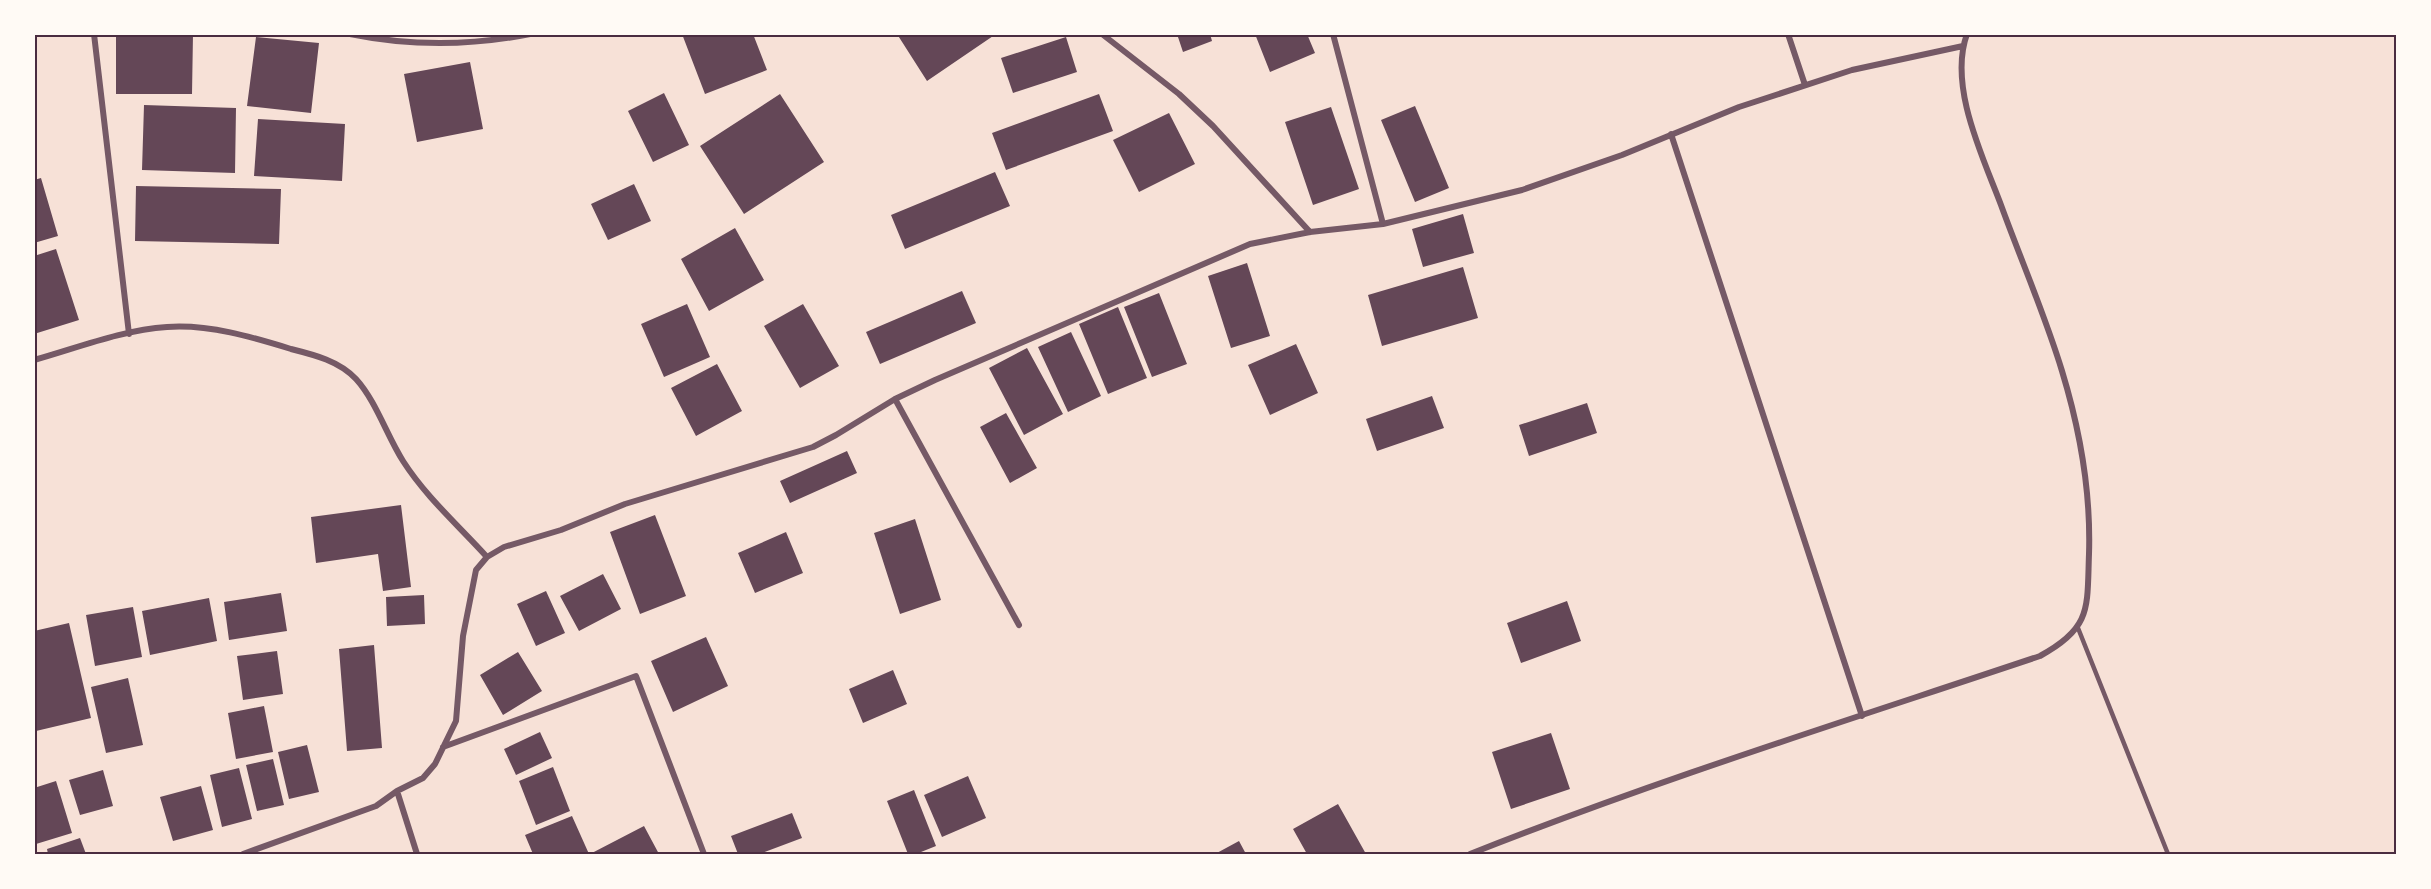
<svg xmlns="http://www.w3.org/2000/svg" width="2431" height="889" font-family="'PT Sans',sans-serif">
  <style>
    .building { fill: #644757 }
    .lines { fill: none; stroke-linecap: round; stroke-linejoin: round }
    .service { stroke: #755966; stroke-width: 4.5 }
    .minor { stroke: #755966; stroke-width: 6 }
    .neatline { fill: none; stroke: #4a2c40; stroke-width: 2 }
  </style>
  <rect width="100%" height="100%" fill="#f7e1d7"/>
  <path class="building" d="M116,34h77l-1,60h-76z
    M682,34h71l14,36 -62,24z
    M897,34h99l-69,47z
    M1177,34h33l2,7 -29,11z
    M1255,34h52l8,19 -45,19z
    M256,37l63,6 -8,70 -64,-7z
    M1066,37l11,35 -64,21 -12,-35z
    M470,62l13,67 -66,13 -13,-68z
    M664,93l25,52 -36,17 -25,-51z
    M780,94l44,68 -80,52 -44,-68z
    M1099,94l14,37 -107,39 -14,-37z
    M144,105l92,3 -1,65 -93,-3z
    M1415,106l34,82 -34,14 -34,-82z
    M1331,107l28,82 -46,16 -28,-83z
    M1169,113l26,51 -56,28 -26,-52z
    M258,119l87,5 -3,57 -88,-5z
    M995,172l15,34 -105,43 -14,-34z
    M41,178l17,58 -24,7v-63z
    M634,184l17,37 -43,19 -17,-36z
    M136,186l145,3 -2,55 -144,-3z
    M1463,214l11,39 -51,14 -11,-38z
    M735,228l29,52 -55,31 -28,-52z
    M56,249l23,71 -45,14v-78z
    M1247,263l23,73 -39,12 -23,-72z
    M1463,267l15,51 -96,28 -14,-51z
    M962,291l14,32 -96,41 -14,-32z
    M1159,293l28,71 -35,13 -28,-70z
    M687,304l23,53 -46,20 -23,-53z
    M803,304l36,62 -39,22 -36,-62z
    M1118,307l29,71 -39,16 -29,-70z
    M1071,332l30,64 -33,16 -30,-65z
    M1296,344l22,49 -48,22 -22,-50z
    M1027,348l36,66 -39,21 -35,-67z
    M717,364l25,47 -46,25 -25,-48z
    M1432,396l12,32 -67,23 -11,-32z
    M1587,403l10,30 -68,23 -10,-31z
    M1006,413l31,55 -27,15 -30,-56z
    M847,451l10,22 -67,30 -10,-22z
    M401,505l10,82 -28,4 -5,-37 -62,9 -5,-46z
    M655,515l31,81 -46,18 -30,-82z
    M915,519l26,81 -41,14 -26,-81z
    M786,532l17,41 -48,20 -17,-40z
    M603,574l18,35 -42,22 -19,-35z
    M546,591l19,42 -29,13 -19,-42z
    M281,593l6,38 -58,9 -5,-38z
    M424,595l1,29 -38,2 -1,-29z
    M209,598l8,43 -67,14 -8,-44z
    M1567,601l14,40 -60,22 -14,-40z
    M133,607l9,50 -47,9 -9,-51z
    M69,623l22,95 -55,13 -2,-100z
    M706,637l22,49 -55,26 -22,-51z
    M374,645l8,103 -35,3 -8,-102z
    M277,651l6,43 -40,6 -6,-44z
    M518,652l24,39 -39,24 -23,-40z
    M893,670l14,34 -44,19 -14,-34z
    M128,678l15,67 -37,8 -15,-66z
    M264,706l9,46 -37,7 -8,-46z
    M540,732l12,26 -36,17 -12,-26z
    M1551,733l19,56 -59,20 -19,-57z
    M307,745l12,47 -30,7 -11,-47z
    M273,759l11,46 -27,6 -11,-46z
    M553,767l17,44 -34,14 -17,-44z
    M239,768l13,51 -30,8 -12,-52z
    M103,770l10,36 -33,9 -11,-35z
    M968,776l18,42 -44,19 -18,-42z
    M56,781l16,52 -36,11 -2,-56z
    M201,786l12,44 -40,11 -13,-44z
    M914,790l22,56 -20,8h-8l-21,-53z
    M1338,804l28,50h-59l-14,-25z
    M792,813l10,25 -43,16h-21l-7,-18z
    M572,816l17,38h-56l-8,-19z
    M644,826l15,28h-69z
    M80,838l6,16h-38l-1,-5z
    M1239,841l7,13h-31z"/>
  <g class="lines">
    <path class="service" d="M2078,628l90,226"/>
    <path class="minor" d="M94,34l35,300
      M350,34c59,12 120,12 180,0
      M1102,34l77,60 34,32 97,106
      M1333,34l50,190
      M1788,34l17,51
      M1671,134l191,582
      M34,360c43,-12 88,-30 133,-33 42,-3 85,10 124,22 24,6 48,12 65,30 20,22 31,57 47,82 23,36 56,65 84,96
      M895,399l124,226
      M443,747l193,-71 68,178
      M397,791l20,63
      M243,854l133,-48 21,-15 26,-13 12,-14 21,-43 7,-85 13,-66 11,-13 17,-10 57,-17 64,-26 188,-57 23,-12 59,-36 40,-19 315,-136 60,-12 73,-8 139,-34 100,-35 117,-48 113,-37 111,-24
      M1470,854c187,-74 379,-134 570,-198 52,-28 47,-48 49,-102 2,-62 -9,-124 -27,-183 -17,-56 -41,-111 -61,-166 -18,-48 -53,-119 -34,-171"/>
  </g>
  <rect width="2431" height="889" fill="none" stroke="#fffaf5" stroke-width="72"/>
  <rect x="36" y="36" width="2359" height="817" class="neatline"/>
</svg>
